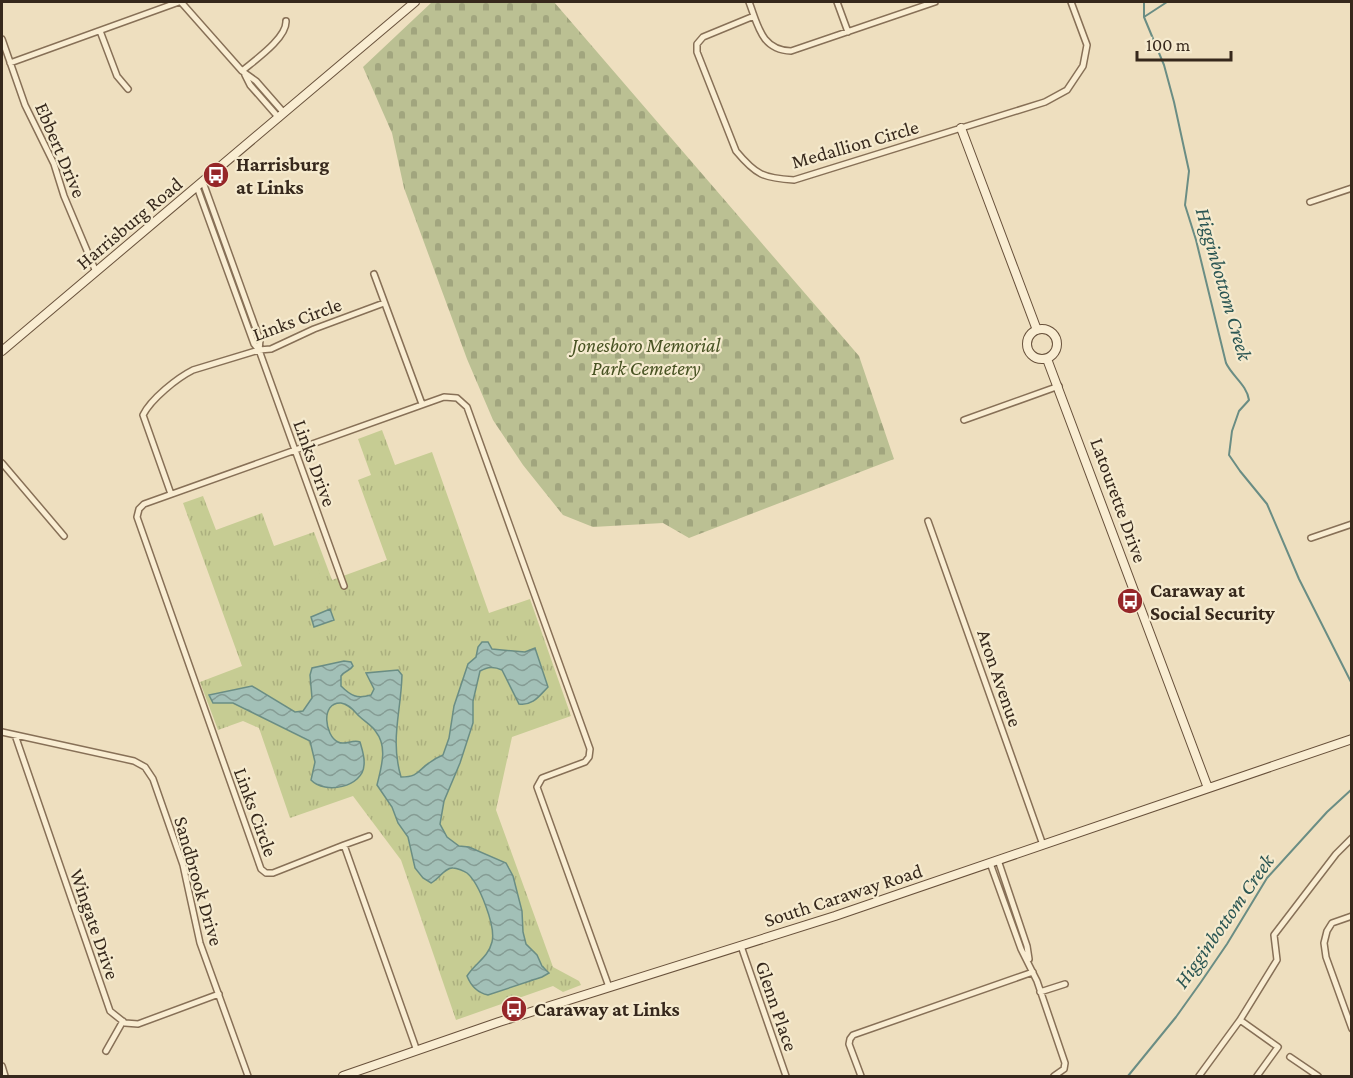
<svg xmlns="http://www.w3.org/2000/svg" width="1353" height="1078" font-family="'Crimson Pro',serif">
  <style>
    .grass { fill: url(#grass-tufts) }
    .cemetery { fill: url(#cemetery-stones) }
    .pitch { fill: #c6cc93 }
    .water { fill: url(#water-waves); stroke: #6a8d84; stroke-width: 1.5 }
    .lines { fill: none; stroke-linecap: round; stroke-linejoin: round }
    .stream { stroke: #6a8d84; stroke-width: 2 }
    .street-casing { stroke: #877057; stroke-width: 8 }
    .secondary-casing { stroke: #68513b; stroke-width: 10 }
    .street { stroke: #f9edd2; stroke-width: 5 }
    .secondary { stroke: #f9edd2; stroke-width: 8 }
    .labels { text-anchor: middle; stroke-width: 4.5; stroke-linejoin: round; paint-order: stroke }
    .street-label { font-size: 20px; fill: #36281c; stroke: #f5eace }
    .poi-label { font-size: 20px; font-weight: bold; fill: #36281c; stroke: #f5eace; text-anchor: start }
    .park-label { font-size: 20px; font-style: italic; fill: #475222; stroke: #f5eace }
    .water-label { font-size: 21px; font-style: italic; fill: #2b5653; stroke: #f5eace }
  </style>
  <defs>
    <pattern id="grass-tufts" width="24" height="20" patternUnits="userSpaceOnUse" patternTransform="scale(1.5)"><rect width="24" height="20" fill="#c6cc93"/><path d="M3 7l-1-3M5 7V3M7 7l1-3M15 17l-1-3M17 17v-4M19 17l1-3" fill="none" stroke="#abaf7e"/></pattern>
    <pattern id="cemetery-stones" width="16" height="16" patternUnits="userSpaceOnUse" patternTransform="scale(1.5)"><rect width="16" height="16" fill="#bbc093"/><path d="M2 7V4a2 2 0 0 1 4 0v3zM10 15v-3a2 2 0 0 1 4 0v3z" fill="#a1a57e"/></pattern>
    <pattern id="water-waves" width="16" height="10" patternUnits="userSpaceOnUse" patternTransform="scale(1.5)"><rect width="16" height="10" fill="#a2c0b7"/><path d="M0 5q4-4 8 0t8 0" fill="none" stroke="#859c94"/></pattern>
  </defs>
  <rect width="100%" height="100%" fill="#eedfbf"/>
  <path class="grass" d="M382,430l13,35 37,-13 57,161 41,-14 41,117 -59,21 -16,73 57,157 26,14 2,4 -18,7 -10,-6 -97,34 -55,-160 -48,-64 -63,22 -31,-90 -16,-7 -25,9 -18,-48 42,-16 -59,-163 20,-7 13,34 46,-17 12,33 40,-14 18,48 55,-20 -29,-80 13,-5 -13,-36z"/>
  <path class="cemetery" d="M432,2h122l305,354 35,103 -205,79 -26,-15 -70,4 -30,-12 -40,-50 -30,-45 -26,-61 -63,-171 -12,-55 -29,-66z"/>
  <path class="pitch" d="M318,568l3,9 -21,7 -3,-9z"/>
  <path class="water" d="M330,609l4,11 -20,7 -3,-10z
    M482,642h6l4,7 33,3 10,-4 13,39c-9,9 -15,19 -29,17l-17,-34c-9,-4 -14,-3 -22,1l-7,30v22l-13,40 -16,38 -4,23 7,13 12,9 10,1 37,16 7,13 9,35 1,21 3,12 11,11 5,11 7,7 -7,4 -54,18c-10,-2 -17,-9 -21,-19 8,-13 21,-18 25,-34 4,-16 -13,-59 -25,-69 -3,-2 -10,-5 -14,-5 -8,-1 -14,11 -22,15l-8,-5 -8,-10 -7,-31 -10,-14 -6,-16 -15,-22c4,-17 11,-38 -1,-53 -4,-7 -11,-10 -17,-16 -5,-5 -10,-12 -18,-13 -21,-1 -16,33 -3,39 7,4 14,-3 22,0 2,7 5,15 4,23 -1,22 -39,30 -53,15l4,-18 -5,-21 -77,-38h-20l-4,-8 43,-9 43,26 8,-1 9,-13 -2,-23 2,-7 32,-7 7,1 2,4c-3,5 -9,5 -12,10v10c10,10 16,13 30,9l3,-6 -8,-16 32,-3 4,5c-1,38 -12,64 -1,102 18,0 17,-7 28,-14 4,-3 9,-6 14,-8l6,-17 5,-32 14,-42 8,-7 2,-10z"/>
  <g class="lines">
    <path class="stream" d="M1144,2v15l20,48 10,37 15,69 -4,34 11,35 30,123c6,13 21,22 23,37l-10,11 -7,20 -3,24 11,16 27,33 32,75 53,105
      M1144,17l23,-15
      M1128,1076l48,-59 25,-35 26,-38 40,-66 60,-66 25,-23"/>
    <g class="street-casing">
      <path id="street" d="M181,2l61,69 14,10 28,32
        M749,2c9,23 12,48 42,49l144,-49
        M837,2l11,30
        M754,16l-51,21 -6,7v8l39,99c20,24 27,27 58,29l251,-78 22,-12 16,-24 4,-21 -16,-43
        M100,31l17,45 11,13
        M2,39l23,66 29,59 10,32 32,76
        M10,63l169,-61
        M242,71c13,-11 45,-33 44,-50
        M245,75l5,10 29,33
        M203,182l57,158 -1,10
        M197,187l57,157 5,6 85,236
        M1310,202l42,-14
        M374,274l48,130
        M964,420l95,-34
        M2,463l62,73
        M171,494l-28,-79c8,-16 34,-37 50,-45l66,-20 12,-1 43,-20 70,-26
        M928,521l115,324
        M1311,538l41,-14
        M2,732l132,29 11,6 8,12 30,86 17,78 48,133
        M15,735l95,276 15,12 13,1 81,-30
        M344,845l25,-9
        M998,860l29,86 2,13
        M990,863l31,86 16,32 28,82 -1,6 -10,7
        M1352,916l-20,7 -5,8 -3,12 2,14 26,72
        M741,946l45,130
        M1040,992l25,-8
        M1240,1020l38,27 -21,29
        M106,1051l17,-30
        M417,1051l-73,-206 -71,28h-7l-5,-4 -124,-352 2,-8 5,-5 300,-107 13,1 10,9 123,342 -1,8 -4,5 -43,16 -5,9 72,200
        M1290,1057l28,19
        M2,1066l3,10
        M861,1076l-12,-32 1,-5 3,-4 180,-63
        M1199,1076l41,-56 37,-60 -3,-25 62,-81 16,-16"/>
    </g>
    <g class="secondary-casing">
      <path id="secondary" d="M961,128l76,202
        M1027 344a15 15 0 1 1 30 0a15 15 0 1 1-30 0Z
        M2,351l413,-349
        M1047,359l161,429
        M343,1076l156,-54 336,-106 517,-177"/>
    </g>
    <use href="#street" class="street"/>
    <use href="#secondary" class="secondary"/>
  </g>
  <defs>
    <g id="bus-disc" transform="scale(1.35)"><circle r="9.5" fill="#962729" stroke="#f5eace"/><path d="M-5-6H5V4H4V6H2V4H-2V6H-4V4H-5ZM-3.5-4V0h7V-4ZM-3.5 1.2v1.5H-2V1.2ZM2 1.2v1.5H3.5V1.2Z" fill="#fff"/></g>
  </defs>
  <g fill-rule="evenodd">
    <use href="#bus-disc" x="216" y="175"/>
    <use href="#bus-disc" x="1130" y="601"/>
    <use href="#bus-disc" x="514" y="1009"/>
  </g>
  <g class="labels">
    <g class="street-label">
      <text transform="translate(855 144) rotate(-16)" y="7">Medallion Circle</text>
      <text transform="translate(61 150) rotate(67)" y="7">Ebbert Drive</text>
      <text transform="translate(129 223) rotate(-40)" y="7">Harrisburg Road</text>
      <text transform="translate(297 319) rotate(-20)" y="7">Links Circle</text>
      <text transform="translate(315 463) rotate(70)" y="7">Links Drive</text>
      <text transform="translate(1119 500) rotate(70)" y="7">Latourette Drive</text>
      <text transform="translate(1000 678) rotate(71)" y="7">Aron Avenue</text>
      <text transform="translate(256 812) rotate(70)" y="7">Links Circle</text>
      <text transform="translate(199 881) rotate(74)" y="7">Sandbrook Drive</text>
      <text transform="translate(843 895) rotate(-18)" y="7">South Caraway Road</text>
      <text transform="translate(95 924) rotate(71)" y="7">Wingate Drive</text>
      <text transform="translate(777 1006) rotate(71)" y="7">Glenn Place</text>
    </g>
    <g class="poi-label">
      <text x="236" y="171">Harrisburg<tspan x="236" dy="23">at Links</tspan></text>
      <text x="1150" y="597">Caraway at<tspan x="1150" dy="23">Social Security</tspan></text>
      <text x="534" y="1016">Caraway at Links</text>
    </g>
    <g class="park-label">
      <text x="646" y="352">Jonesboro Memorial<tspan x="646" dy="23">Park Cemetery</tspan></text>
    </g>
    <g class="water-label">
      <text transform="translate(1224 284) rotate(74)" y="7">Higginbottom Creek</text>
      <text transform="translate(1224 921) rotate(-55)" y="7">Higginbottom Creek</text>
    </g>
  </g>
  <rect width="1353" height="1078" fill="none" stroke="#36281c" stroke-width="6"/>
  <path d="M1137 51v9h94v-9" fill="none" stroke="#36281c" stroke-width="3"/>
  <text x="1146" y="51" font-size="18" fill="#36281c" stroke="#f5eace" stroke-width="4.5" paint-order="stroke">100 m</text>
</svg>
